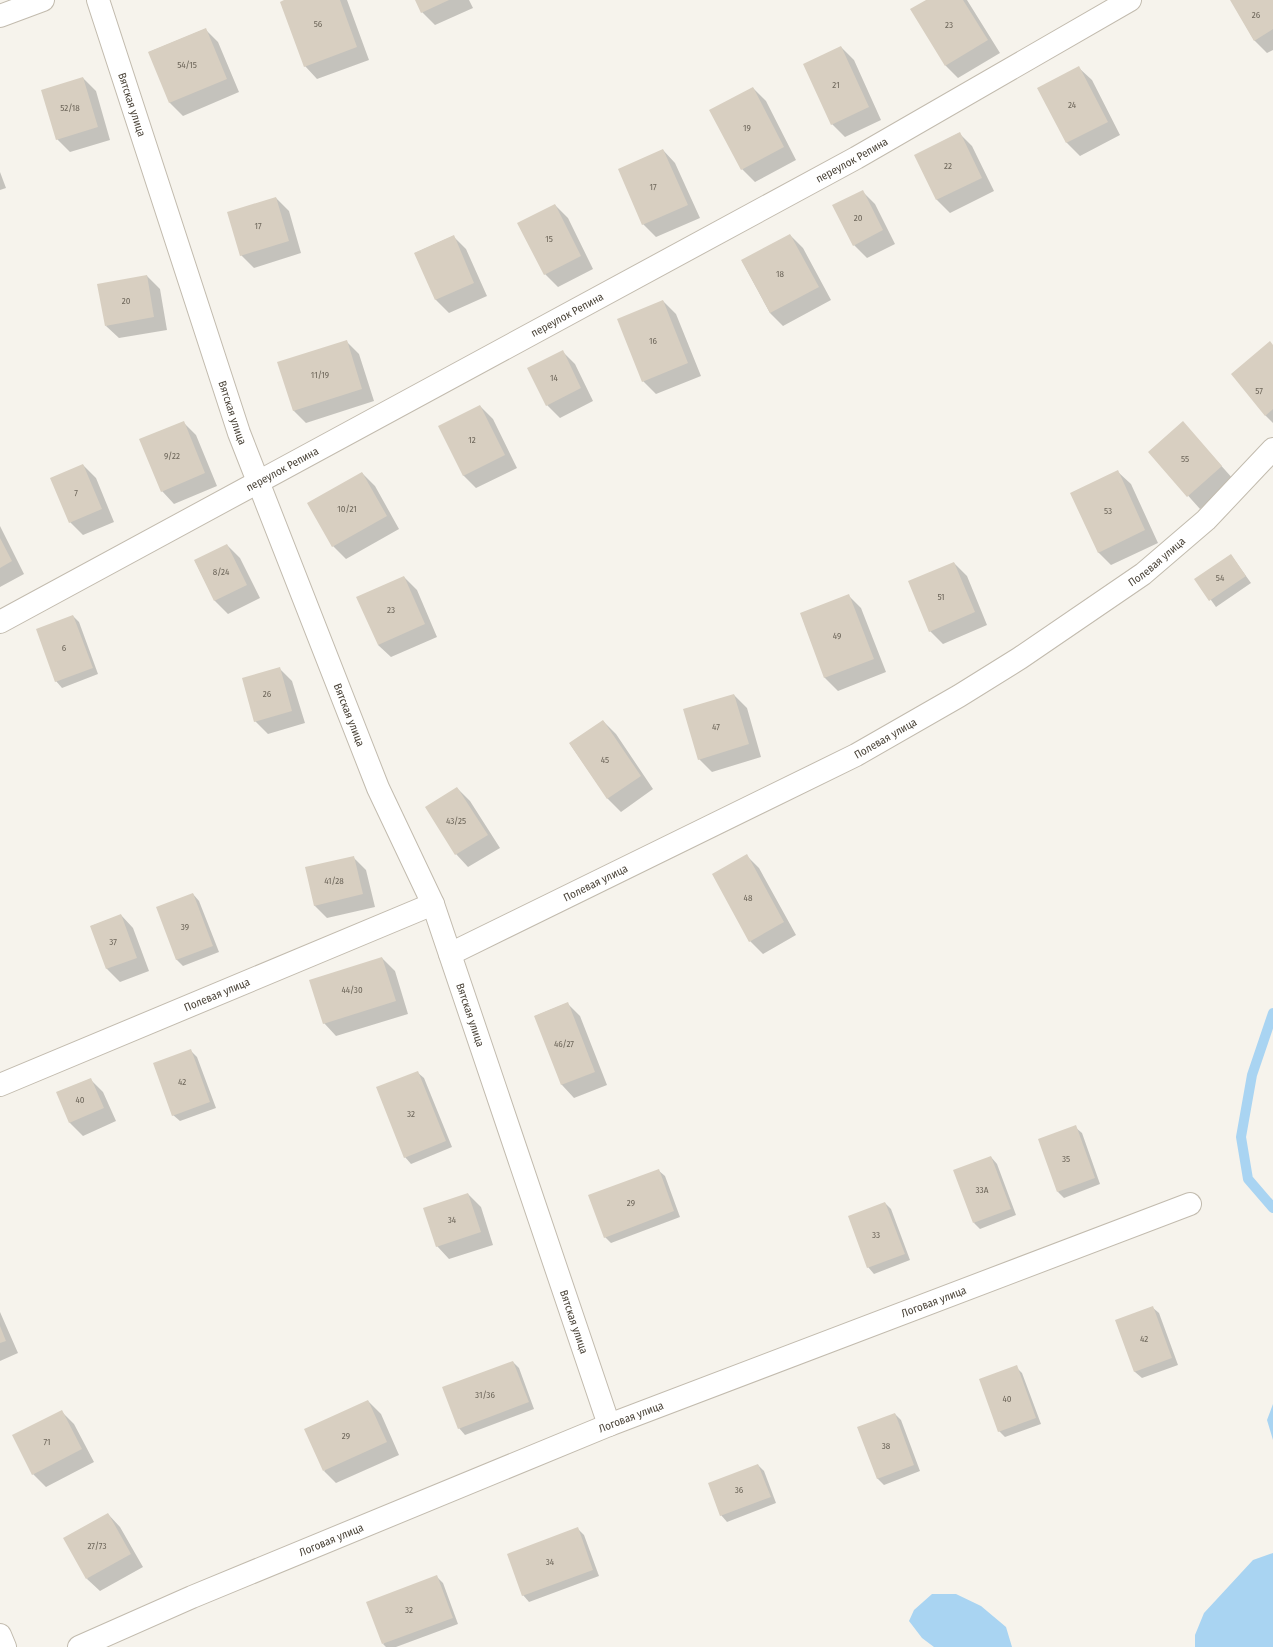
<svg xmlns="http://www.w3.org/2000/svg" width="1273" height="1647" font-family="'Fira Sans Condensed',sans-serif">
  <style>
    .water { fill: #a9d4f2 }
    .shadow { fill: #0003 }
    .lines { fill: none; stroke-linecap: round; stroke-linejoin: round }
    .stream { stroke: #a9d4f2; stroke-width: 10 }
    .building { fill: #d8cfc1 }
    .minor-casing { stroke: #c2bbae; stroke-width: 24 }
    .minor { stroke: #fff; stroke-width: 22 }
    .labels { text-anchor: middle; stroke-width: 3; stroke-linejoin: round; paint-order: stroke }
    .number-label { font-size: 9px; fill: #6e675b }
    .street-label { font-size: 11px; fill: #4b4439; stroke: #fff }
  </style>
  <rect width="100%" height="100%" fill="#f6f3ec"/>
  <path class="water" d="M1273,1404v36l-6,-20z
    M1273,1553v94h-78v-12l9,-22 49,-53z
    M932,1594h24l25,12 25,21 6,20h-78l-12,-9 -13,-17 5,-11z"/>
  <path class="shadow" d="M287,0h60l22,60 -52,19 -12,-13z
    M416,0h53l4,8 -38,17 -13,-13z
    M927,0h40l33,53 -42,25 -12,-12z
    M1231,0h42v50l-6,3 -13,-13z
    M205,29l13,13 21,50 -56,24 -13,-13 -21,-51z
    M841,47l13,13 27,60 -36,17 -13,-13z
    M1079,68l13,12 28,55 -40,21 -13,-13 -28,-55z
    M83,78l13,13 14,49 -40,12 -13,-13z
    M753,88l13,13 30,59 -41,22 -13,-13z
    M959,133l13,13 22,45 -44,22 -13,-13 -21,-45z
    M663,150l12,13 25,55 -44,19 -13,-13z
    M0,172l6,16 -6,2z
    M862,191l13,13 20,40 -28,14 -13,-13z
    M276,198l13,13 12,42 -47,15 -13,-13z
    M555,205l13,13 25,51 -35,18 -13,-13z
    M790,235l13,13 28,52 -48,26 -13,-13 -28,-52z
    M453,236l13,13 21,47 -38,17 -13,-13 -21,-47z
    M147,276l13,13 7,41 -48,8 -13,-12z
    M663,301l13,13 25,62 -45,18 -13,-13z
    M346,341l13,13 15,47 -68,22 -13,-13z
    M1273,345v78l-8,-8z
    M562,351l13,13 18,37 -33,17 -13,-13z
    M480,406l13,13 24,49 -41,20 -13,-13z
    M183,422l13,13 21,51 -43,18 -12,-13z
    M1183,423l51,57 -34,29 -51,-57z
    M83,465l13,13 18,44 -31,13 -13,-13z
    M1118,472l13,12 27,59 -47,22 -13,-13z
    M362,473l13,13 24,43 -53,30 -13,-13z
    M0,526l24,48 -24,13z
    M227,545l13,13 20,40 -32,16 -13,-13 -20,-40z
    M1231,555l20,28 -35,24 -20,-28z
    M954,563l13,13 20,49 -44,19 -13,-13z
    M404,577l13,13 20,47 -46,20 -13,-12z
    M848,595l13,13 25,64 -48,19 -13,-13 -24,-64z
    M73,616l6,6 19,52 -36,14 -6,-7z
    M279,668l13,13 13,42 -37,11 -13,-13z
    M734,695l13,13 14,49 -49,15 -13,-13z
    M603,721l13,13 37,55 -32,23 -13,-13 -38,-55z
    M457,788l13,13 30,47 -32,19 -12,-13z
    M746,855l13,13 37,67 -33,19 -13,-13z
    M353,857l13,13 9,37 -48,11 -13,-13z
    M193,894l6,7 20,51 -36,14 -7,-7z
    M121,915l12,13 16,43 -29,11 -13,-13 -16,-43z
    M382,958l13,13 13,43 -72,22 -12,-13z
    M567,1003l13,13 27,69 -33,13 -12,-13 -27,-69z
    M191,1051l6,6 19,51 -36,13 -7,-6z
    M417,1072l7,6 28,69 -41,17 -6,-7z
    M90,1079l13,13 13,29 -33,15 -13,-13 -12,-30z
    M1075,1127l7,6 18,51 -36,14 -6,-6z
    M991,1157l6,7 19,51 -36,14 -6,-6z
    M658,1170l7,6 15,41 -69,26 -6,-6z
    M468,1194l13,13 12,38 -44,14 -12,-13z
    M885,1203l6,6 19,51 -36,14 -6,-7z
    M1152,1307l7,6 19,52 -36,13 -7,-6 -19,-51z
    M0,1312l18,41 -18,8z
    M513,1362l6,6 15,41 -69,26 -6,-7z
    M1016,1367l6,6 19,51 -36,13 -6,-6z
    M368,1401l13,13 18,41 -63,28 -12,-12z
    M61,1411l13,13 20,38 -48,25 -13,-13z
    M895,1414l6,6 19,51 -36,14 -7,-7z
    M758,1465l6,6 12,32 -49,19 -6,-7z
    M108,1514l12,13 23,40 -43,24 -13,-12z
    M577,1528l7,7 15,41 -70,26 -6,-7z
    M437,1577l6,6 15,41 -62,23h-10l-3,-3z"/>
  <g class="lines">
    <path class="stream" d="M1273,1013l-21,62 -11,62 7,42 25,29"/>
  </g>
  <path class="building" d="M284,0h56l17,47 -53,20 -24,-65z
    M415,0h34l-28,13z
    M926,0h37l25,40 -43,26 -35,-57z
    M1230,0h43v29l-19,12z
    M206,28l21,51 -58,24 -21,-51z
    M841,46l28,61 -38,18 -28,-61z
    M1079,66l29,56 -42,21 -29,-55z
    M83,77l15,50 -42,13 -15,-50z
    M753,87l31,60 -43,23 -32,-60z
    M960,132l22,46 -46,22 -22,-45z
    M663,149l25,56 -46,20 -24,-56z
    M863,190l20,40 -30,16 -21,-41z
    M276,197l13,44 -49,15 -13,-44z
    M555,204l26,52 -37,19 -27,-52z
    M790,234l29,53 -49,26 -29,-53z
    M454,235l20,48 -39,17 -21,-47z
    M147,275l7,42 -49,9 -8,-42z
    M663,300l25,63 -46,19 -25,-63z
    M347,340l15,49 -69,22 -16,-49z
    M1270,341l3,4v64l-8,7 -34,-42z
    M563,350l18,38 -35,18 -19,-38z
    M480,405l25,50 -42,21 -25,-50z
    M184,421l21,52 -44,19 -22,-53z
    M1183,421l39,45 -35,31 -39,-45z
    M83,464l19,45 -33,14 -19,-45z
    M1118,470l27,60 -47,23 -28,-60z
    M362,472l25,44 -55,31 -25,-44z
    M0,538l12,23 -12,7z
    M227,544l20,41 -33,16 -20,-41z
    M1231,554l15,22 -37,25 -15,-22z
    M954,562l21,50 -46,20 -21,-51z
    M404,576l21,48 -47,21 -22,-48z
    M849,594l25,65 -50,19 -24,-65z
    M73,615l20,53 -38,14 -19,-53z
    M280,667l12,44 -38,11 -12,-44z
    M734,694l15,50 -51,16 -15,-51z
    M603,720l38,56 -34,23 -38,-56z
    M457,787l31,48 -33,20 -30,-48z
    M747,854l37,68 -35,20 -37,-68z
    M354,856l9,38 -49,12 -9,-39z
    M193,893l20,53 -37,14 -20,-53z
    M121,914l16,44 -31,11 -16,-43z
    M382,957l14,44 -73,23 -14,-44z
    M568,1002l27,70 -34,13 -27,-69z
    M191,1049l19,53 -38,14 -19,-53z
    M418,1071l28,70 -42,17 -28,-71z
    M91,1078l13,30 -35,15 -13,-31z
    M1076,1125l19,53 -38,14 -19,-53z
    M991,1156l20,53 -38,14 -20,-53z
    M659,1169l15,42 -70,27 -16,-43z
    M468,1193l13,39 -45,15 -13,-39z
    M885,1202l20,52 -38,14 -19,-52z
    M1153,1306l19,52 -38,14 -19,-52z
    M0,1326l6,15 -6,2z
    M513,1361l16,41 -71,27 -16,-42z
    M1017,1365l19,53 -38,14 -19,-53z
    M368,1400l19,42 -64,29 -19,-42z
    M62,1410l20,39 -50,26 -20,-40z
    M895,1413l19,52 -37,14 -20,-52z
    M758,1464l13,33 -51,19 -12,-33z
    M108,1513l23,41 -45,25 -23,-41z
    M578,1527l15,43 -71,26 -15,-42z
    M437,1575l16,43 -71,26 -16,-42z"/>
  <g class="lines">
    <g class="minor-casing">
      <g id="minor">
        <path id="s1" d="M98,0l141,433 139,355 55,116 176,521"/>
        <path d="M0,16l43,-16"/>
        <path id="s2" d="M0,622l856,-464 274,-158"/>
        <path id="s3" d="M450,954l406,-199 103,-59 61,-38 123,-84 63,-54 67,-71"/>
        <path id="s4" d="M0,1085l433,-181"/>
        <path d="M0,1635l5,12"/>
        <path id="s5" d="M79,1647l113,-50 417,-172 581,-221"/>
      </g>
    </g>
    <use href="#minor" class="minor"/>
  </g>
  <g class="labels">
    <g class="number-label">
      <text x="1256" y="18">26</text>
      <text x="318" y="27">56</text>
      <text x="949" y="28">23</text>
      <text x="187" y="68">54/15</text>
      <text x="836" y="88">21</text>
      <text x="1072" y="108">24</text>
      <text x="70" y="111">52/18</text>
      <text x="747" y="131">19</text>
      <text x="948" y="169">22</text>
      <text x="653" y="190">17</text>
      <text x="858" y="221">20</text>
      <text x="258" y="229">17</text>
      <text x="549" y="242">15</text>
      <text x="780" y="277">18</text>
      <text x="126" y="304">20</text>
      <text x="653" y="344">16</text>
      <text x="320" y="378">11/19</text>
      <text x="554" y="381">14</text>
      <text x="1259" y="394">57</text>
      <text x="472" y="443">12</text>
      <text x="172" y="459">9/22</text>
      <text x="1185" y="462">55</text>
      <text x="76" y="496">7</text>
      <text x="347" y="512">10/21</text>
      <text x="1108" y="514">53</text>
      <text x="221" y="575">8/24</text>
      <text x="1220" y="581">54</text>
      <text x="941" y="600">51</text>
      <text x="391" y="613">23</text>
      <text x="837" y="639">49</text>
      <text x="64" y="651">6</text>
      <text x="267" y="697">26</text>
      <text x="716" y="730">47</text>
      <text x="605" y="763">45</text>
      <text x="456" y="824">43/25</text>
      <text x="334" y="884">41/28</text>
      <text x="748" y="901">48</text>
      <text x="185" y="930">39</text>
      <text x="113" y="945">37</text>
      <text x="352" y="993">44/30</text>
      <text x="564" y="1047">46/27</text>
      <text x="182" y="1085">42</text>
      <text x="80" y="1103">40</text>
      <text x="411" y="1117">32</text>
      <text x="1066" y="1162">35</text>
      <text x="982" y="1193">33А</text>
      <text x="631" y="1206">29</text>
      <text x="452" y="1223">34</text>
      <text x="876" y="1238">33</text>
      <text x="1144" y="1342">42</text>
      <text x="485" y="1398">31/36</text>
      <text x="1007" y="1402">40</text>
      <text x="346" y="1439">29</text>
      <text x="47" y="1445">71</text>
      <text x="886" y="1449">38</text>
      <text x="739" y="1493">36</text>
      <text x="97" y="1549">27/73</text>
      <text x="550" y="1565">34</text>
      <text x="409" y="1613">32</text>
    </g>
    <g class="street-label">
      <text dy="4" stroke="none"><textPath href="#s1" startOffset="110">Вятская улица</textPath></text>
      <text dy="4" stroke="none"><textPath href="#s2" startOffset="969">переулок Репина</textPath></text>
      <text dy="4" stroke="none"><textPath href="#s2" startOffset="645">переулок Репина</textPath></text>
      <text dy="4" stroke="none"><textPath href="#s1" startOffset="434">Вятская улица</textPath></text>
      <text dy="4" stroke="none"><textPath href="#s2" startOffset="321">переулок Репина</textPath></text>
      <text dy="4" stroke="none"><textPath href="#s3" startOffset="810">Полевая улица</textPath></text>
      <text dy="4" stroke="none"><textPath href="#s1" startOffset="758">Вятская улица</textPath></text>
      <text dy="4" stroke="none"><textPath href="#s3" startOffset="486">Полевая улица</textPath></text>
      <text dy="4" stroke="none"><textPath href="#s3" startOffset="162">Полевая улица</textPath></text>
      <text dy="4" stroke="none"><textPath href="#s4" startOffset="235">Полевая улица</textPath></text>
      <text dy="4" stroke="none"><textPath href="#s1" startOffset="1082">Вятская улица</textPath></text>
      <text dy="4" stroke="none"><textPath href="#s5" startOffset="922">Логовая улица</textPath></text>
      <text dy="4" stroke="none"><textPath href="#s1" startOffset="1406">Вятская улица</textPath></text>
      <text dy="4" stroke="none"><textPath href="#s5" startOffset="598">Логовая улица</textPath></text>
      <text dy="4" stroke="none"><textPath href="#s5" startOffset="274">Логовая улица</textPath></text>
    </g>
  </g>
</svg>
